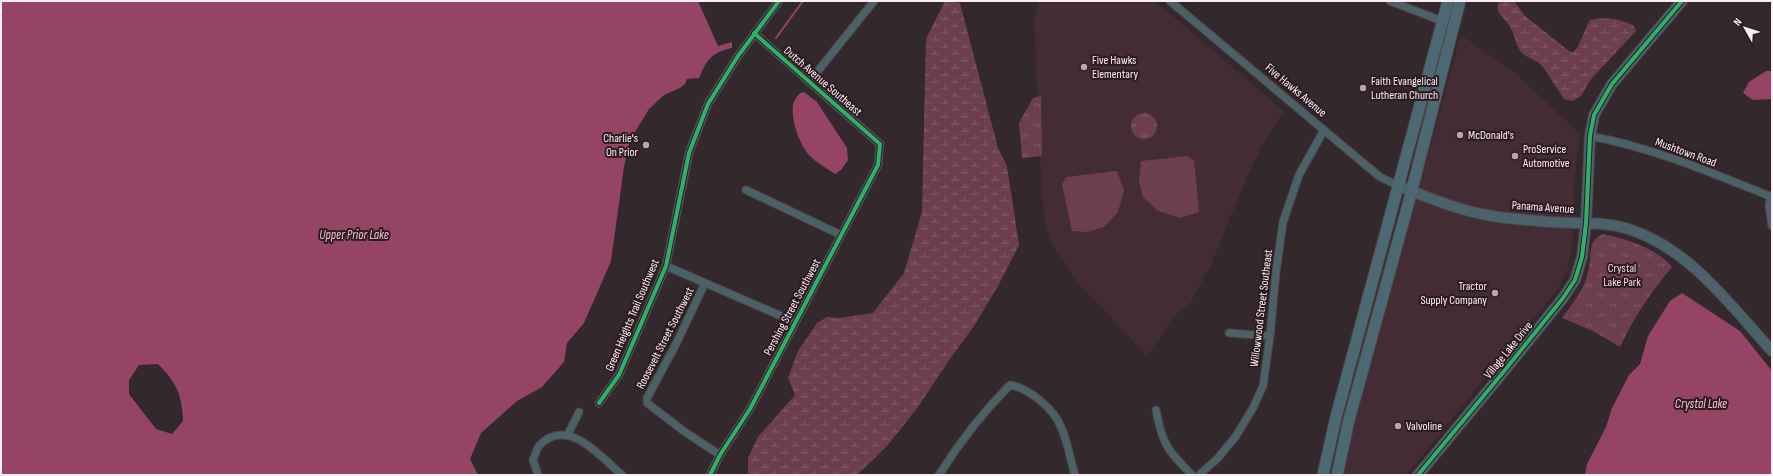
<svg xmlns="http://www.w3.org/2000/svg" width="1773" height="476" font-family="'Sofia Sans Condensed',sans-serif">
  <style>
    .built { fill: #432c34 }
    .grass { fill: url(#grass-tufts) }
    .wetland { fill: url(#wetland-marsh) }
    .pitch { fill: #6d3e4f }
    .water { fill: #954465; fill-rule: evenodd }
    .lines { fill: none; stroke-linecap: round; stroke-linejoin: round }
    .stream { stroke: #954465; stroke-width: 2 }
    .street-casing { stroke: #4e4549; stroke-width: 9 }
    .secondary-casing { stroke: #4e4549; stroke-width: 12 }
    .primary-casing { stroke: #4e4549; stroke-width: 13 }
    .street { stroke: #4b6067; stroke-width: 7 }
    .secondary { stroke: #4b626c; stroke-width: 10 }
    .primary { stroke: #4c6973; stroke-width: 11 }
    .cycleway-casing { stroke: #2d1b21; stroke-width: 6 }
    .cycleway { stroke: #2db169; stroke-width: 4 }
    .poi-dot { fill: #b5a9ad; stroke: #2d1b21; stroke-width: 1.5 }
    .labels { text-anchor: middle; stroke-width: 4; stroke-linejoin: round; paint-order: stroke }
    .poi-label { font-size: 12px; fill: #fbeef2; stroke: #2d1b21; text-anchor: start }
    .street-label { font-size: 12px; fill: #fbeef2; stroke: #2d1b21 }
    .park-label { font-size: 12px; fill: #f1d7e0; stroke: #2d1b21 }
    .water-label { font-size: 13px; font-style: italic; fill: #f2c0d1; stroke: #2d1b21 }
  </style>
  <defs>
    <pattern id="grass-tufts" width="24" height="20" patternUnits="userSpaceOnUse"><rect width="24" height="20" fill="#6d3e4f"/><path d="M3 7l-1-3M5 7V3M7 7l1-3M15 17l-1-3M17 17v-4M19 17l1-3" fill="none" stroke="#835a69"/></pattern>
    <pattern id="wetland-marsh" width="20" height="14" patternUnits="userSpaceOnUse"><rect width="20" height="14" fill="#6d3e4f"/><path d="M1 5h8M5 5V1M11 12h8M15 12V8" fill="none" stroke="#835a69"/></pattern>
  </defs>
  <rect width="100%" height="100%" fill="#33292c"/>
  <path class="built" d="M1040,1h115l129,110 -19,29 -18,37 -36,88 -20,37 -18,15 -26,39 -67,-71 -28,-42 -7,-22 -3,-21 -8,-181z
    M1461,35l52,36 67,63 -6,48 -1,60 -6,31 -10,17 -151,185h-64l32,-126z"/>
  <path class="grass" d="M1041,96l1,60 -20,2 -3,-35 14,-25z
    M1131 126a13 13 0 1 1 26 0a13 13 0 1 1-26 0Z
    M1603,234c25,6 52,13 69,33 -21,25 -38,50 -52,80l-27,-16 -31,-13c10,-14 23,-29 26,-46 4,-15 -1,-32 15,-38z"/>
  <path class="wetland" d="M945,1l15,2 38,145 9,18 12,79 -21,41 -24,40 -25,34 -31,47 -30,38 -29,28 -3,2h-108v-17l10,-21 37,-42 -7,-17 10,-27 19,-28 10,-6 11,1 35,-5 31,-40 18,-61 4,-173z
    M1500,1h14l11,15 44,35 5,1c8,-10 10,-22 16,-32 14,-4 32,-1 44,6l2,5 -45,48 -10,17 -9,5 -8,-2c-8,-11 -14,-23 -22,-33 -5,-6 -10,-6 -16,-10 -11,-7 -10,-20 -16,-29 -4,-8 -18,-16 -10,-26z"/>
  <path class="pitch" d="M1187,156l7,4 5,52 -19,6 -22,-7 -15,-14 -4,-17 2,-19z
    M1117,171l7,19 -6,22 -14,15 -17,5 -15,-1 -10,-47 4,-7z"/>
  <path class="water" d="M1,1h697l20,45 14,-4v6c-20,4 -25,11 -33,30l-12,1 -2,5 -5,4 -16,7 -15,14 -19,31 -6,27 -13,94 -27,62 -17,20 -3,19 -22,25 -25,14 -36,32 -11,26 8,16h-477zM158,364c19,19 24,31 25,57l-11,13 -16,-5 -27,-35v-14l10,-15z
    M1766,71h6v28l-19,1 -10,-7 6,-11z
    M804,92l13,10 30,46 1,12 -7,10 -6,4c-8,-6 -19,-11 -26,-19 -9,-10 -18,-34 -16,-49 0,-5 4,-9 7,-13z
    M1682,293l58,38 32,40v104h-187l2,-11 19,-37 6,-19 17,-33 11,-11 8,-28 22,-35z"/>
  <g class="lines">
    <path class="stream" d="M776,38l27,-37"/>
    <g class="street-casing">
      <path id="street" d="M1170,1l210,176 19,9
        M1390,1l52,20
        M809,82l65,-81
        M1590,136c64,12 122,37 182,61
        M746,190l95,45
        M1771,196l-2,9 3,21
        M666,266l129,56
        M705,283l-29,61 -29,54v5l38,29 35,23
        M1229,333l41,3
        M599,403l20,-28 47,-109 23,-113 19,-49 30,-48 41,-55
        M1156,410c6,34 12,41 36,65
        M568,434l11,-22
        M538,475l-5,-15c2,-4 3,-10 6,-14 28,-31 62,11 83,29
        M710,475l10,-20 30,-46 128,-244 2,-21 -126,-111
        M939,475c20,-32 45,-64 71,-90 19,3 44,24 51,42 7,15 9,32 14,48
        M1199,475l19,-17 18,-22 17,-28 10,-22 7,-50 6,-64 7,-50 16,-47 25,-45"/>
    </g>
    <g class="secondary-casing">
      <path id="secondary" d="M1399,186c30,12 61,25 93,30 18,3 38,4 57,6 25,2 52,-1 76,6 63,18 105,77 147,123
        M1418,475l87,-105 58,-72 12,-18 7,-23 4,-34 4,-87 4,-21 18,-31 70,-83"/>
    </g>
    <g class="primary-casing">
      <path id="primary" d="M1323,475l13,-58 112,-416
        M1337,475l12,-55 60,-219 51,-200"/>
    </g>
    <use href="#street" class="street"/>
    <use href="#secondary" class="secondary"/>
    <use href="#primary" class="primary"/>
    <g class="cycleway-casing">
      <path id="cycleway" d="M599,403l20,-28 47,-109 23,-113 19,-49 30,-48 41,-55
        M710,475l10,-20 30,-46 128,-244 2,-21 -126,-111
        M1418,475l87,-105 58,-72 12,-18 7,-23 4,-34 4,-87 4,-21 18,-31 70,-83"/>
    </g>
    <use href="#cycleway" class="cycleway"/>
  </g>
  <g class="poi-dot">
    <circle cx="1084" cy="67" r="4"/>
    <circle cx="1363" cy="88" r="4"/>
    <circle cx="1460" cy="135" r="4"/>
    <circle cx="646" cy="145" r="4"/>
    <circle cx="1515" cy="156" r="4"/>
    <circle cx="1495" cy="293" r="4"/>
    <circle cx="1398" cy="426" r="4"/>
  </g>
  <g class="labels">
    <g class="poi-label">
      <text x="1092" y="64">Five Hawks<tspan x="1092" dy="14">Elementary</tspan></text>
      <text x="1371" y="85">Faith Evangelical<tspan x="1371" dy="14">Lutheran Church</tspan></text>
      <text x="1468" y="139">McDonald's</text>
      <text x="638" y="142" text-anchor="end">Charlie's<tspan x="638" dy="14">On Prior</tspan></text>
      <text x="1523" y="153">ProService<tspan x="1523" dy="14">Automotive</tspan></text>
      <text x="1487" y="290" text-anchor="end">Tractor<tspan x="1487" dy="14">Supply Company</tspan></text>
      <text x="1406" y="430">Valvoline</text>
    </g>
    <g class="street-label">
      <text transform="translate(823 81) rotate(41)" y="4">Dutch Avenue Southeast</text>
      <text transform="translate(1296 90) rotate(40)" y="4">Five Hawks Avenue</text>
      <text transform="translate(1686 152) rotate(20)" y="4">Mushtown Road</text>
      <text transform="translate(1543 207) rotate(4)" y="4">Panama Avenue</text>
      <text transform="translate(792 307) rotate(-62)" y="4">Pershing Street Southwest</text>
      <text transform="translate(1261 308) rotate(-83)" y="4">Willowwood Street Southeast</text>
      <text transform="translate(632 315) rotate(-67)" y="4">Green Heights Trail Southwest</text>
      <text transform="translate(665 338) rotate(-63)" y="4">Roosevelt Street Southwest</text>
      <text transform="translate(1508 350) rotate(-51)" y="4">Village Lake Drive</text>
    </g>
    <g class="park-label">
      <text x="1622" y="272">Crystal<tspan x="1622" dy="14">Lake Park</tspan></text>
    </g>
    <g class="water-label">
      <text x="354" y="239">Upper Prior Lake</text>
      <text x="1701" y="408">Crystal Lake</text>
    </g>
  </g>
  <rect width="1773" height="476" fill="none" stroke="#fbeef2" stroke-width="4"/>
  <g transform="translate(1745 28) rotate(309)" stroke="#2d1b21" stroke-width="3" paint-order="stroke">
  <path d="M0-3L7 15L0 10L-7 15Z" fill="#fbeef2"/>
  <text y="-6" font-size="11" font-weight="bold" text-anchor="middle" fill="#fbeef2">N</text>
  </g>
</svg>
